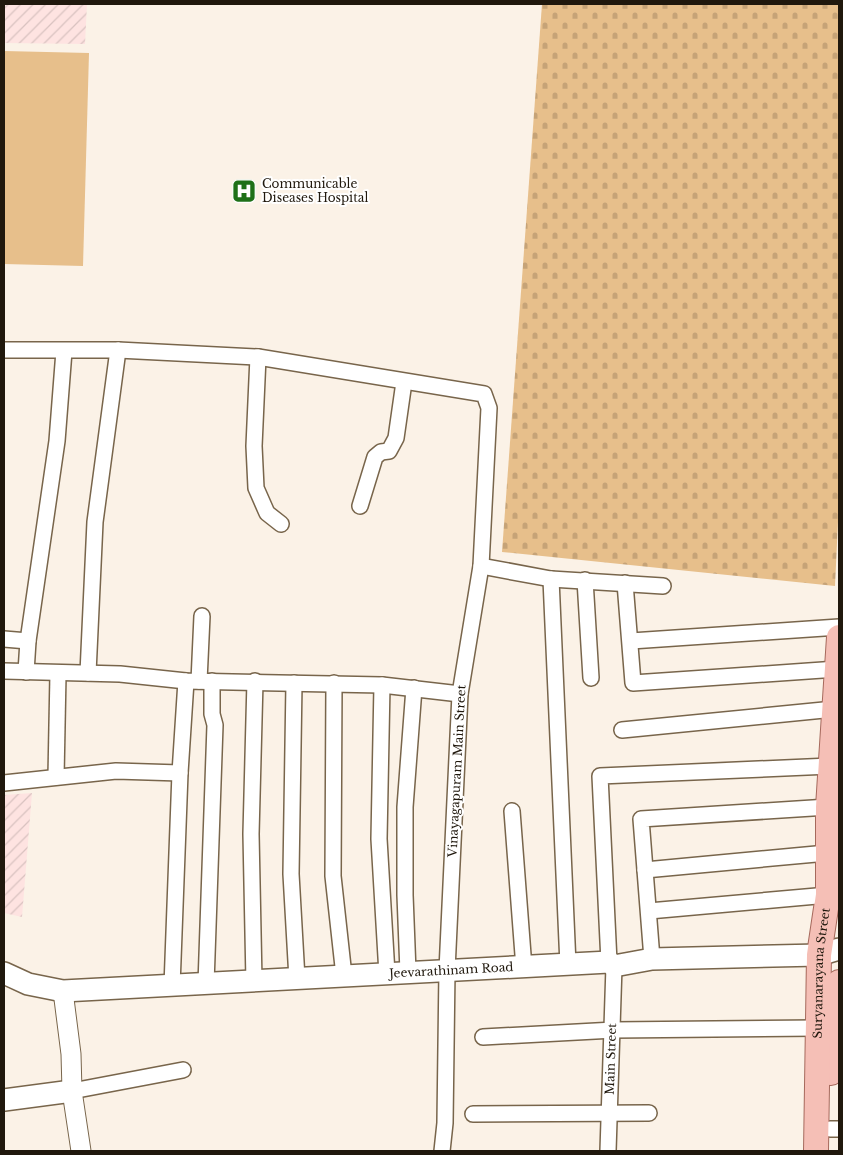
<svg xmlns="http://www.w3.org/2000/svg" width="843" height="1155" font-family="'Libre Baskerville',serif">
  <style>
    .industrial { fill: url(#industrial-furrows) }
    .cemetery { fill: url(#cemetery-stones) }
    .park { fill: #e7bf8b }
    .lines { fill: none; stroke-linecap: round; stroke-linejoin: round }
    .minor-casing { stroke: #78654b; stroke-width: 18 }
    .tertiary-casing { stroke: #78654b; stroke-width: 21 }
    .secondary-casing { stroke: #78654b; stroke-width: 24 }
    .primary-casing { stroke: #a6695c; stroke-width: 26 }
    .minor { stroke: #fff; stroke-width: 15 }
    .tertiary { stroke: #fff; stroke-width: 19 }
    .secondary { stroke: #fff; stroke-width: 21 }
    .primary { stroke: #f5bfb6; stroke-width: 24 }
    .labels { text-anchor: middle; stroke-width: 4; stroke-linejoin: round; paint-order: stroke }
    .poi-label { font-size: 12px; fill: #20180d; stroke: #fff; text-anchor: start }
    .street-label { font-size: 12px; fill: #20180d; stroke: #fff }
  </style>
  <defs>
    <pattern id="industrial-furrows" width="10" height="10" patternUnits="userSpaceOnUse" patternTransform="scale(1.25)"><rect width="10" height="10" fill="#fee3e1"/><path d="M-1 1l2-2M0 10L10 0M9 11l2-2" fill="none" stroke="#d9c2c0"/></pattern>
    <pattern id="cemetery-stones" width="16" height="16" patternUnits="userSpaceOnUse" patternTransform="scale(1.25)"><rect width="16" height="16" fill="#e7bf8b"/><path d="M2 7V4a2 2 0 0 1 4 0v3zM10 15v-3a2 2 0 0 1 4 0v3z" fill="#c6a377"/></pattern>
  </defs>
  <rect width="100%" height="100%" fill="#fbf2e7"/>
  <path class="industrial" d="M4,4h83l-2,40 -81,-1z
    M32,793l-10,124 -18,-4v-118z"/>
  <path class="cemetery" d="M542,4h297v496l-4,86 -333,-34z"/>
  <path class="park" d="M4,51l85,2 -6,213 -79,-2z"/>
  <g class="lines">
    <g class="minor-casing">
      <g id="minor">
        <path d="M4,350h114l140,7 226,37 5,14 -8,158 -21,128 -13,276 -2,153 -3,28"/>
        <path d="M258,357l-4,89 2,42 11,25 14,11"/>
        <path d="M360,506l15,-49 6,-5 8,-1 7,-13 8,-56"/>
        <path d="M481,566l70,13 112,7"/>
        <path d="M551,579l17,386"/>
        <path d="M585,580l6,98"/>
        <path d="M625,583l8,100 204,-14"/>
        <path d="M4,639l24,2"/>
        <path d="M631,641l208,-14"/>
        <path d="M4,671l116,3 66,7 196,4 78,9"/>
        <path d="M26,672l2,-31 29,-200 7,-90"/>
        <path d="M88,673l7,-151 23,-172"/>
        <path d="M199,681l3,-65"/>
        <path d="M294,683l-3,191 6,105"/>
        <path d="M334,683l-1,193 11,100"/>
        <path d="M382,685l-3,154 8,135"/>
        <path d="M622,730l212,-21"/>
        <path d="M56,777l2,-103"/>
        <path d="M4,783l112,-12 64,2"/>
        <path d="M512,811l12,157"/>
        <path d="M645,870l182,-17"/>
        <path d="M649,911l179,-16"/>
        <path d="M652,959l-11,-140 187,-12"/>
        <path d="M609,962l-9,-186 230,-10"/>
        <path d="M408,972l-3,-77v-88l9,-119"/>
        <path d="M254,982l-3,-148 4,-153"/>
        <path d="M206,984l9,-259 -3,-11v-33"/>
        <path d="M172,986l8,-213 6,-92"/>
        <path d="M483,1037l131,-7 203,-2"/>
        <path d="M72,1091l111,-21"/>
        <path d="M473,1114l176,-1"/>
        <path d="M830,1129h9"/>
        <path id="s1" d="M608,1151l6,-185"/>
      </g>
    </g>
    <g class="tertiary-casing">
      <path id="tertiary" d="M63,991l8,63 1,37 9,60"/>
    </g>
    <g class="secondary-casing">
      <g id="secondary">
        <path id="s2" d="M4,973l24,11 35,7 546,-29 5,4 38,-7 167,-4 20,-6"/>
        <path d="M4,1100l68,-9"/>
      </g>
    </g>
    <g class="primary-casing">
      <g id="primary">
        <path d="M831,1073l8,-91"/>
        <path id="s3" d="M816,1151l3,-196 9,-60v-88l11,-170"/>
      </g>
    </g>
    <use href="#minor" class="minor"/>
    <use href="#tertiary" class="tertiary"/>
    <use href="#secondary" class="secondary"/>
    <use href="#primary" class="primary"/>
  </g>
  <defs>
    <g id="hospital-square" transform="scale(1.25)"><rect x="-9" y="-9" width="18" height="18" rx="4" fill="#1e7018" stroke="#fff"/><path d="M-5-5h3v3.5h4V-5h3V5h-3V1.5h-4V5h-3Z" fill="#fff"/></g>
  </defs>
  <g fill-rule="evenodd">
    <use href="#hospital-square" x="244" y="191"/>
  </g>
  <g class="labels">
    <g class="poi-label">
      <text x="262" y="188">Communicable<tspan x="262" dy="14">Diseases Hospital</tspan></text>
    </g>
    <g class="street-label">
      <text transform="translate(457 771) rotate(-87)" y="4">Vinayagapuram Main Street</text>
      <text dy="4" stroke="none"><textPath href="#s2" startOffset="451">Jeevarathinam Road</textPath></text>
      <text dy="4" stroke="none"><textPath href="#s3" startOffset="178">Suryanarayana Street</textPath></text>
      <text dy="4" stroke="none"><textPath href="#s1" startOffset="92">Main Street</textPath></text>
    </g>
  </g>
  <rect width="843" height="1155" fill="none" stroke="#20180d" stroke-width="10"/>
</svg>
